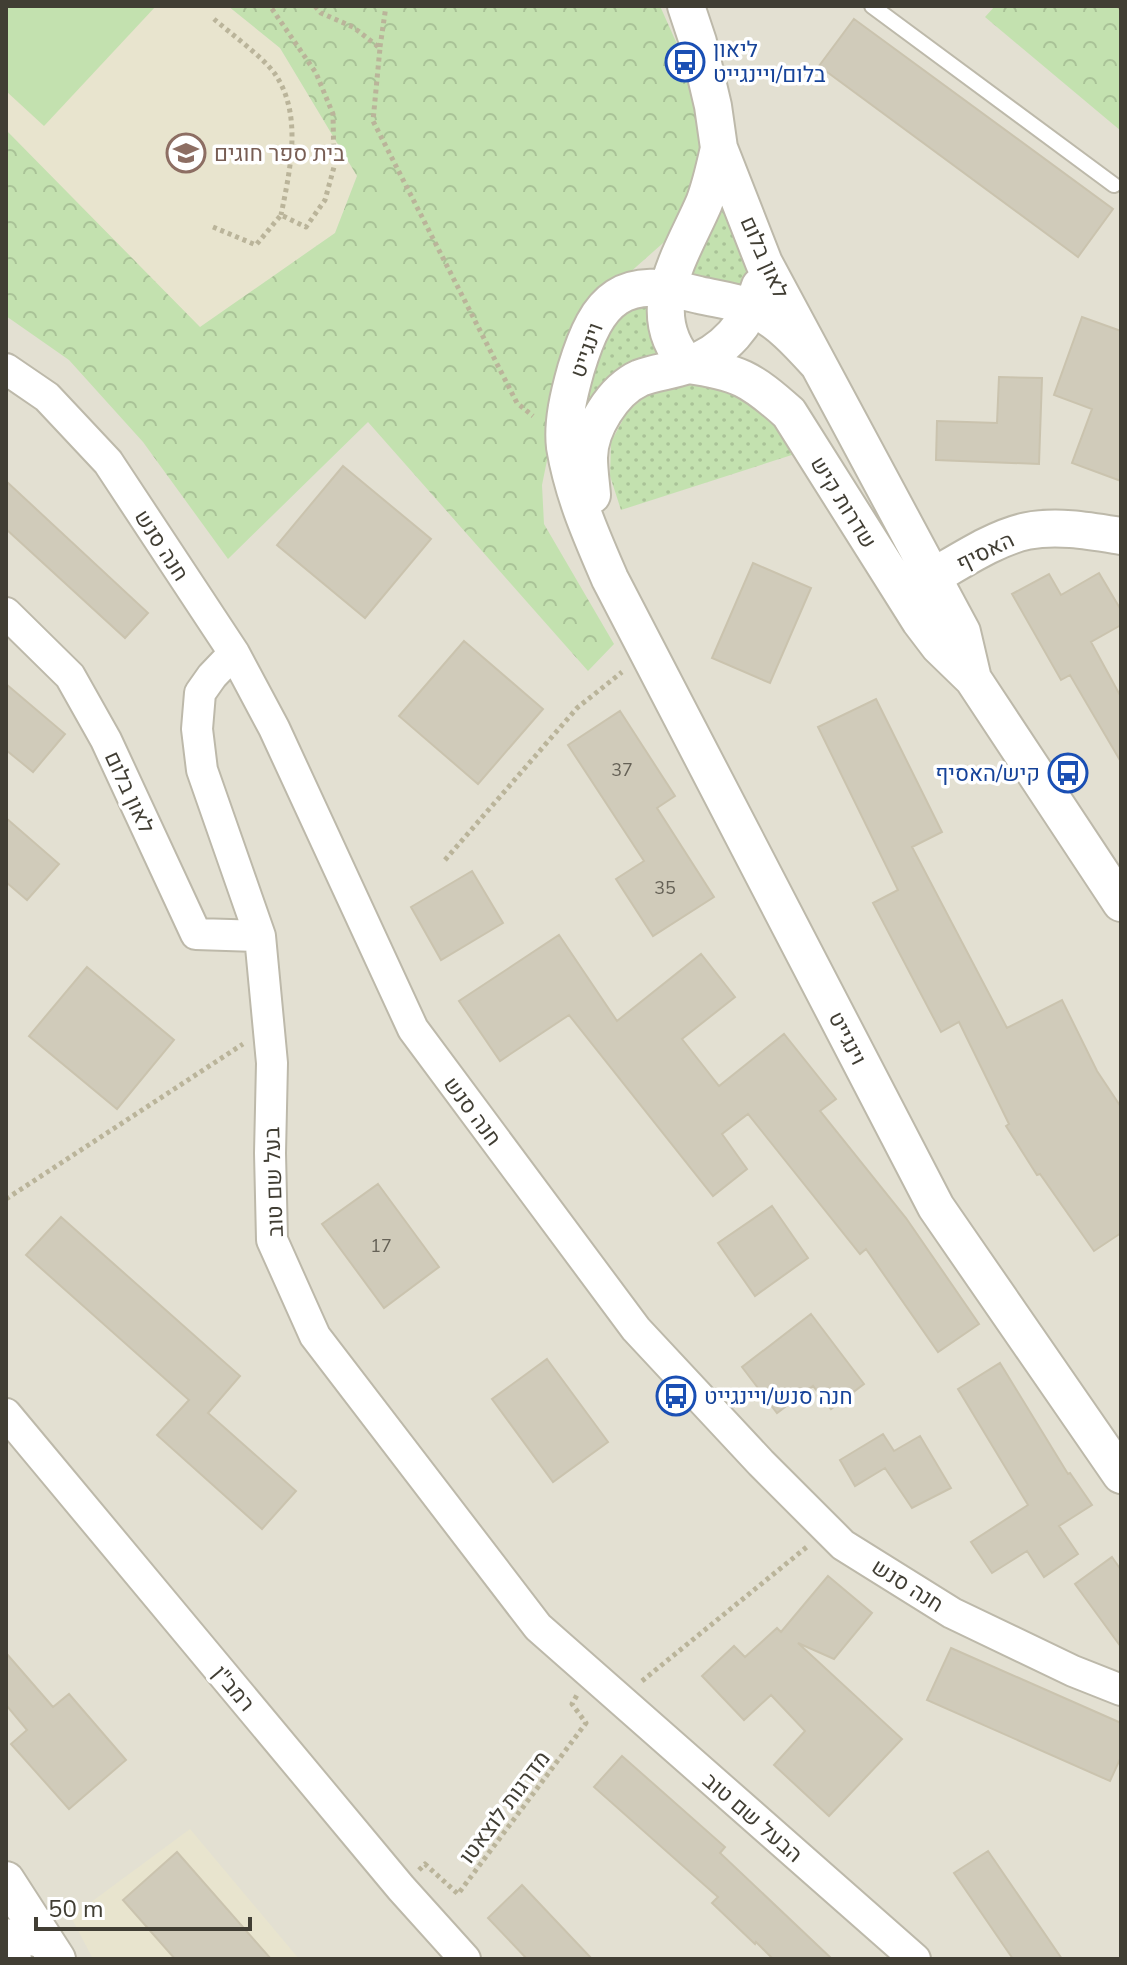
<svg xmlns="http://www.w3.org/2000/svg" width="1127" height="1965" font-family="'Nunito Sans',Heebo,sans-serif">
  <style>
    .residential { fill: #e3e0d2 }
    .education { fill: #e8e4ce }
    .grass { fill: url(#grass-dots) }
    .forest { fill: url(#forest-crowns) }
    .park { fill: #c3e1af }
    .building { fill: #d0cbba; stroke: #cac3ae; stroke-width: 2 }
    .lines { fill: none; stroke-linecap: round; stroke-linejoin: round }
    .service-casing { stroke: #bdb9aa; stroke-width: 18 }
    .minor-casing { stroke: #bdb9aa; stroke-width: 34 }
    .tertiary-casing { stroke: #bdb9aa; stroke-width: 40 }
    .path { stroke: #bab49a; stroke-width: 5; stroke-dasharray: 4 4; stroke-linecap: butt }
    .service { stroke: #fff; stroke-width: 14 }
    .minor { stroke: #fff; stroke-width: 30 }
    .tertiary { stroke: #fff; stroke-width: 36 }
    .labels { text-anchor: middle; stroke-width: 7; stroke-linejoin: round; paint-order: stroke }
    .number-label { font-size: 18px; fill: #656156 }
    .transit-label { font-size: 22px; fill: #164399; stroke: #fff; text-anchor: start }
    .education-label { font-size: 22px; fill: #785e54; stroke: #fff; text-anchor: start }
    .street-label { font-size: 22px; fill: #413e34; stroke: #fff }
  </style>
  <defs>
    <pattern id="grass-dots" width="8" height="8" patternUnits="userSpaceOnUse" patternTransform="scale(2)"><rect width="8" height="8" fill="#c3e1af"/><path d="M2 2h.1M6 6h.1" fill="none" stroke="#a9c297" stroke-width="1.8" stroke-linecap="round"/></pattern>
    <pattern id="forest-crowns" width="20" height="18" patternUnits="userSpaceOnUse" patternTransform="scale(2)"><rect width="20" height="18" fill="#c3e1af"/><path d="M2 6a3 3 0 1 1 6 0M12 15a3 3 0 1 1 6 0" fill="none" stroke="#a9c297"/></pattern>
  </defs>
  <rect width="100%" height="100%" fill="#f0eee3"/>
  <path class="residential" d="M6,6h1115v1953h-1115z"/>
  <path class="education" d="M6,6h222l52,42 77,128 -22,57 -135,95 -194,-198z
    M190,1829l109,130h-206l-22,-42z"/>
  <path class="grass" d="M719,192l36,70 -5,25 -70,-6z
    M656,297l14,65 -78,55 -13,-7 33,-95z
    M687,380l41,4 30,18 40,51 -177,57 -11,-34 1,-34 16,-30 26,-22z"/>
  <path class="forest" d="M228,6h432l38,85 15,53 -24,76 -97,86 -32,90 -18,89 2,39 70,120 -26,27 -220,-249 -140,137 -85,-117 -74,-82 -63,-44v-186l194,197 135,-94 22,-57 -77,-128z
    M995,6h126v125l-136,-114z"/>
  <path class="park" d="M6,6h150l-112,120 -38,-35z"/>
  <path class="building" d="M854,19l259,190 -35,48 -259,-191z
    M1082,317l39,14v150l-49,-18 20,-54 -38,-14z
    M999,377l43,1 -3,86 -103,-4 1,-39 60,2z
    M343,466l88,73 -66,79 -88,-73z
    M6,481l142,132 -23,25 -119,-109z
    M753,563l58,25 -41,95 -58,-25z
    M1099,573l22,37v15l-30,17 30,55v65l-51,-87 -9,5 -49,-86 37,-20 12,21z
    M464,641l79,68 -65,75 -79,-68z
    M6,684l59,50 -32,38 -27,-22z
    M876,699l66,133 -30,15 95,181 55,-28 35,71 24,36v126l-27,18 -54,-77 -3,1 -31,-49 3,-2 -50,-102 -18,10 -68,-129 25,-13 -80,-163z
    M620,711l55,85 -18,12 57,89 -61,39 -37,-57 28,-18 -76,-116z
    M6,818l53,46 -32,36 -21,-18z
    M472,871l31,52 -62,37 -30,-53z
    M559,935l58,86 84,-67 34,43 -53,42 37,47 65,-52 52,65 -16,12 86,107 73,106 -41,28 -72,-103 -6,5 -112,-140 -26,20 25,35 -34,27 -144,-181 -69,46 -41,-60z
    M87,967l87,73 -57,69 -88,-73z
    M378,1184l61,83 -55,41 -62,-84z
    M772,1206l36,52 -53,38 -37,-53z
    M61,1217l179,159 -32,37 88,78 -34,38 -105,-94 32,-35 -163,-145z
    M811,1314l53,70 -33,25 -18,-23 -36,27 -35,-46z
    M547,1359l61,83 -55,40 -61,-83z
    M1000,1363l68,111 2,-1 22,32 -33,21 19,28 -34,23 -17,-26 -35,22 -21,-31 57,-37 -70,-116z
    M883,1434l11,17 26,-15 31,52 -39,20 -27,-40 -30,18 -15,-26z
    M1112,1557l9,13v77l-46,-63z
    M828,1576l44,37 -38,46 -36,-16 104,96 -73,77 -55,-51 31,-34 -34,-36 -27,25 -42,-44 32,-30 11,11 32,-29 4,4z
    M951,1648l170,75v34l-11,24 -183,-81z
    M6,1653l47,54 16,-13 57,66 -57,49 -58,-65 16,-14 -21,-25z
    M622,1756l103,91 -5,6 112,106h-59l-17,-17 -1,2 -43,-41 6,-6 -124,-110z
    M988,1851l74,108h-49l-59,-86z
    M177,1852l94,107h-96l-52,-59z
    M522,1885l70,74h-65l-39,-41z"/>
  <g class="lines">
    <g class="service-casing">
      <path id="service" d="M872,6l242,179"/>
    </g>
    <g class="minor-casing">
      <path id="minor" d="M6,369l41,28 61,65 126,191 40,75 139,301 223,300 125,134 82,82 109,68 121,58 48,19
        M6,613l64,63 36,64 90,194 64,2
        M234,653l-22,23 -12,17 -3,36 5,41 58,166 12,127 -2,90 2,87 43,96 223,291 377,332
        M6,1414l395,474 64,71
        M6,1934l42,10"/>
    </g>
    <g class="tertiary-casing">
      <path id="tertiary" d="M686,6l12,36 15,64 6,42 45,115 198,369 11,47
        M817,363c-19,-21 -39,-43 -65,-55 -16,-7 -36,-9 -53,-13 -77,-20 -101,1 -123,74 -7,25 -14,53 -11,78 8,48 26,88 45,132l326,628 185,268
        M688,365c50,7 63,14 101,48l131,208 19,25 34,33 148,224
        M688,365c-48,-52 -7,-109 16,-162 7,-18 11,-37 15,-55
        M592,495c-1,-12 -3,-25 -3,-37 0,-29 24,-68 51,-80 16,-6 32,-7 48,-13 37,-13 61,-42 72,-79
        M914,587c34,-17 75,-48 113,-56 31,-6 63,0 94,5
        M6,1880l51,79
        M6,1952l7,7"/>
    </g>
    <path class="path" d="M315,6l6,7 32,14 27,21 -7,73 144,282 16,13
      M1119,6l2,2
      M214,19c17,15 49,38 61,55 28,41 15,96 6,141
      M380,47l6,-41
      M213,227l43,18 25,-30 25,12 19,-27 9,-33 -1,-53 -17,-41 -46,-67
      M445,860l132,-152 45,-36
      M6,1199l237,-155
      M642,1681l166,-135
      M419,1870l6,-6 33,30 128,-171 -14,-19 5,-9"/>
    <use href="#service" class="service"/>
    <use href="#minor" class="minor"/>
    <use href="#tertiary" class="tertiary"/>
  </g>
  <defs>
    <g id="bus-ring" transform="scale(2)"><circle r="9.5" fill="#fff" stroke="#1a4fb4" stroke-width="1.5"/><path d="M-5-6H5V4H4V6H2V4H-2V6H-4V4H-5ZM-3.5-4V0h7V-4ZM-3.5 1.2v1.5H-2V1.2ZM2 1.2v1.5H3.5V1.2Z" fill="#1a4fb4"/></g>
    <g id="school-ring" transform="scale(2)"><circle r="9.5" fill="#fff" stroke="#8d6e63" stroke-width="1.5"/><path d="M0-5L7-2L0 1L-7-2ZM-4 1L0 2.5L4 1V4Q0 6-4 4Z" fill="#8d6e63"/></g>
  </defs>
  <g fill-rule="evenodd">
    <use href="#bus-ring" x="685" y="62"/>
    <use href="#school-ring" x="186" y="153"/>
    <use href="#bus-ring" x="1068" y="773"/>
    <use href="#bus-ring" x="676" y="1396"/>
  </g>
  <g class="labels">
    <g class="number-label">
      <text x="622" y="776">37</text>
      <text x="665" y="894">35</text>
      <text x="381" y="1252">17</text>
    </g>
    <g class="transit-label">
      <text x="713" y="57">ליאון<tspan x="713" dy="25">בלום/ויינגייט</tspan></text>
      <text x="1040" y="781" text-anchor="end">קיש/האסיף</text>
      <text x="704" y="1404">חנה סנש/ויינגייט</text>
    </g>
    <g class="education-label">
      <text x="214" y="161">בית ספר חוגים</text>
    </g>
    <g class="street-label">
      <text transform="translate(765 257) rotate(66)" y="8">לאון בלום</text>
      <text transform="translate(586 350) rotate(-70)" y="8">וינגייט</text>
      <text transform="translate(844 502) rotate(58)" y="8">שדרות קיש</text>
      <text transform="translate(162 545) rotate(57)" y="8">חנה סנש</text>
      <text transform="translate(985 551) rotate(-26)" y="8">האסיף</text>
      <text transform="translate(130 792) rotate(65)" y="8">לאון בלום</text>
      <text transform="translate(848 1038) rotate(63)" y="8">וינגייט</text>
      <text transform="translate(473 1111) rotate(53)" y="8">חנה סנש</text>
      <text transform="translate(273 1182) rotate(-92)" y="8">בעל שם טוב</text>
      <text transform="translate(908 1585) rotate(32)" y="8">חנה סנש</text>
      <text transform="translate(234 1688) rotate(50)" y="8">רמב"ן</text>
      <text transform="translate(504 1807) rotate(-53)" y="8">מדרגות לוצאטו</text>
      <text transform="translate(753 1817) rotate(41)" y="8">הבעל שם טוב</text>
    </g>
  </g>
  <rect width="1127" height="1965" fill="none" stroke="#413e34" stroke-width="16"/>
  <path d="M36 1917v12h214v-12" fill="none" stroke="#413e34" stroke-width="4"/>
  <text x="48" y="1917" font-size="24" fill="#413e34" stroke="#ffffff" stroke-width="6" paint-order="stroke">50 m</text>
</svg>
